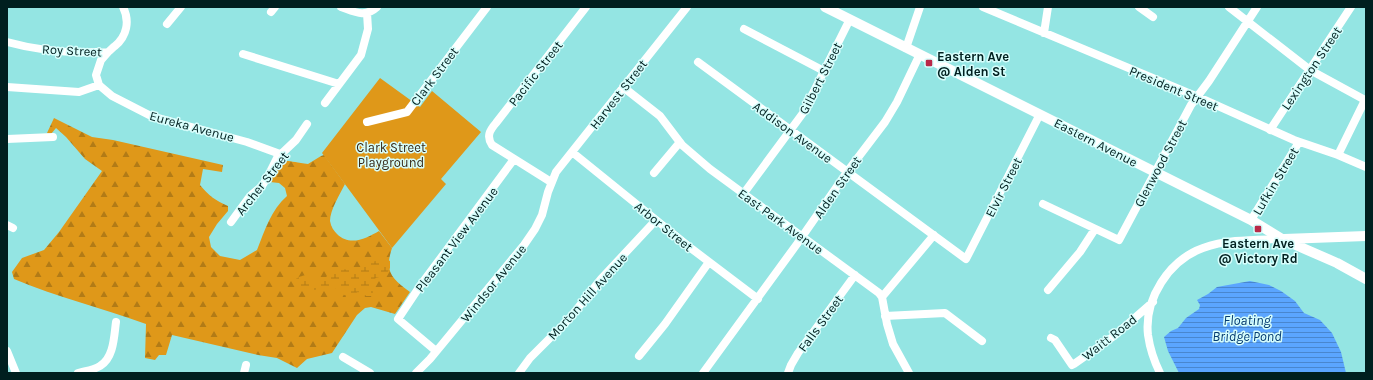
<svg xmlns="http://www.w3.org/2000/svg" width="1373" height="380" font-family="Karla,sans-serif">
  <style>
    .forest { fill: url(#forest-firs) }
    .wetland { fill: url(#wetland-marsh) }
    .green { fill: #df9819 }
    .water { fill: url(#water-rules) }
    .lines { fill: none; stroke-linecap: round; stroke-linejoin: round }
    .minor { stroke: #fff; stroke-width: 8 }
    .major { stroke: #fff; stroke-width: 10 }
    .poi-dot { fill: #ba2948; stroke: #d7fefc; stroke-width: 1.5 }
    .labels { text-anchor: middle; stroke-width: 3; stroke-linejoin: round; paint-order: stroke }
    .street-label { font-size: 13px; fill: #001f1f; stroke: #d7fefc }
    .poi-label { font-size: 13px; font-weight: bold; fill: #001f1f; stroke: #d7fefc; text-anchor: start }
    .park-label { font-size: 13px; fill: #372917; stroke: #d7fefc }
    .water-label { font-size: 14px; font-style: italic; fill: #043a71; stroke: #d7fefc }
  </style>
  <defs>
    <pattern id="forest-firs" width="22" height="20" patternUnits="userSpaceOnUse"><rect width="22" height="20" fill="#df9819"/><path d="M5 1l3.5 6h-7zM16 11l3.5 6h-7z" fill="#b27b16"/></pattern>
    <pattern id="wetland-marsh" width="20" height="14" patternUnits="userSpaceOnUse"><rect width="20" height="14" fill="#df9819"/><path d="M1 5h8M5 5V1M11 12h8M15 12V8" fill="none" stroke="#b27b16"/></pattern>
    <pattern id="water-rules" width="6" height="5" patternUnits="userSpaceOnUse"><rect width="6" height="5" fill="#5ba5ff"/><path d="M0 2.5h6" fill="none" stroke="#4986ce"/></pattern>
  </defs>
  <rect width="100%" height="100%" fill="#94e5e3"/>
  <path class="forest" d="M54,118l38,19 21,3 110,25 -1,7 -19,-3 -3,16c8,10 16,16 28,21v5l-11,13 -8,13 2,10 9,9 20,4 17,-10c8,-20 14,-40 30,-54l-2,-8 -6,-5 -9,-1c12,-28 12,-21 38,-18l13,-8 3,-1 21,29c-5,10 -15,26 -15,37 1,6 4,10 7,13 13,13 30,4 42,-3l13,17c-8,24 0,31 18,44l-15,22 -24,-7 -6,1 -8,7 -25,38 -25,6 -10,9 -20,-10 -19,-3 -86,-20 -6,20h-7l-4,5 -10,-2 1,-34c-44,-16 -89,-27 -132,-45l-2,-7 10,-14 22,-8 15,-18 43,-61 -17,-12 -19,-22 -10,-9 -5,6 -4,-1z"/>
  <path class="wetland" d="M385,258l5,3v7l-4,7 -10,3 -4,3 1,12 -2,3h-5l-8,-4 -8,5 -3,1c-4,-4 -6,-9 -12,-10 -10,-2 -33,8 -40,-2 -5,-7 6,-10 11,-11l3,4 9,2 23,-12 13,1 12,-6z"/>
  <path class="green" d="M380,78l40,29 12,-16 49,41 -40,47 5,5 -54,64 -70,-95z"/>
  <path class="water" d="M1250,281l19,4 12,6 14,10 9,12 16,7 12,13 9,19 5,21h-167l-11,-22 -4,-14 7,-6 7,-3 8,-10 13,-9 1,-4 -3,-5 11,-6 9,-7z"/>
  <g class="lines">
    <path class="minor" d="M341,7c14,5 24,11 36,0
      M983,7l215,90 96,43 44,15 28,12
      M1139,7l14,10
      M1229,7l81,63 55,30 -27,55
      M271,12l4,-5
      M167,24l14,-17
      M744,29l80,42
      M1044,33l4,-26
      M7,42c29,8 59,11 89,10 3,0 9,1 12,0 2,-1 5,-5 7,-6 12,-10 15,-25 8,-39
      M906,48l14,-41
      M108,52l-7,8 -5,15 3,10 13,11 39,20 96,26 33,12
      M243,54l96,30
      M698,62l268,197 74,-145
      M7,87l72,5 20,-7
      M623,87l37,29 22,29 28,24 169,124 3,4 5,27 6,20 16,29
      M325,103l36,-48 7,-26 -1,-16
      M367,122l40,-10 80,-105
      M1270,130l81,-123
      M7,139l46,-2
      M572,152l120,97 66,50
      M654,173l26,-31
      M551,182l-59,-37c-6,-9 -2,-15 4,-22l90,-116
      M744,193l59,-80 47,-94
      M1043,204l76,36 72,-135 18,-24 48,-74
      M1251,220l48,-78
      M231,222l19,-26 12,-10 5,-8 10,-20 19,-18 11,-16
      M7,225l6,3
      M1048,290l32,-38 15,-23
      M882,297l52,-62
      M885,316l60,-3 37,28
      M1051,338l4,2 17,25 2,-1 40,-28 39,-34
      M7,351l9,22
      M436,351l-38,-32 22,-33 94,-127
      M639,356l26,-32 44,-62
      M343,357l27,16
      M78,373c7,-2 16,-3 22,-7 14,-8 14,-30 16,-44
      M244,373l2,-8
      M416,373l14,-14 94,-114 11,-16 7,-14 6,-23 8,-20 131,-165
      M519,373l11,-15 39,-39 32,-40 55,-59
      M703,373l94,-129 50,-72 38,-50 12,-20 23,-48
      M788,373l3,-8 7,-12 57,-78
      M1160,373c-6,-12 -10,-24 -12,-38 -4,-36 21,-75 55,-87 25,-9 52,-8 79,-9"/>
    <path class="major" d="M825,7l426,213 31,19 55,24 29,16
      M1284,239l82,-3"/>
  </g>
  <g class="poi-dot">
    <rect x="925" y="59" width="8" height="8" rx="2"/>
    <rect x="1254" y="225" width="8" height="8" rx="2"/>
  </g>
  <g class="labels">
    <g class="street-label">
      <text transform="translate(72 50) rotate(3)" y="5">Roy Street</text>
      <text transform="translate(1311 68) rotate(-56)" y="5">Lexington Street</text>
      <text transform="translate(535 73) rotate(-52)" y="5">Pacific Street</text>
      <text transform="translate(434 76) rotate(-53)" y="5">Clark Street</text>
      <text transform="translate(820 78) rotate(-63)" y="5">Gilbert Street</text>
      <text transform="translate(1174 88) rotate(23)" y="5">President Street</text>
      <text transform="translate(618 94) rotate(-52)" y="5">Harvest Street</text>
      <text transform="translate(192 126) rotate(15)" y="5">Eureka Avenue</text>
      <text transform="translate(793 132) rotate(36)" y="5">Addison Avenue</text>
      <text transform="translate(1096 142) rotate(27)" y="5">Eastern Avenue</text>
      <text transform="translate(1160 163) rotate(-62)" y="5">Glenwood Street</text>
      <text transform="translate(1275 181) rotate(-59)" y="5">Lufkin Street</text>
      <text transform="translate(262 183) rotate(-52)" y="5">Archer Street</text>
      <text transform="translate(837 187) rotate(-55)" y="5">Alden Street</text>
      <text transform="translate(1003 187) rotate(-63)" y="5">Elvir Street</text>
      <text transform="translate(781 221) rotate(36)" y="5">East Park Avenue</text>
      <text transform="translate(664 226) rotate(39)" y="5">Arbor Street</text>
      <text transform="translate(456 239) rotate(-53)" y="5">Pleasant View Avenue</text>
      <text transform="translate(493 283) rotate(-51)" y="5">Windsor Avenue</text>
      <text transform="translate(587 296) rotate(-48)" y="5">Morton Hill Avenue</text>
      <text transform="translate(820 323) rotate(-54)" y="5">Falls Street</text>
      <text transform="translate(1109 337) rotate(-38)" y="5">Waitt Road</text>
    </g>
    <g class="poi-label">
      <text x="937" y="61">Eastern Ave<tspan x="937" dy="15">@ Alden St</tspan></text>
      <text x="1258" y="248" text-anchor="middle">Eastern Ave<tspan x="1258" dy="15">@ Victory Rd</tspan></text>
    </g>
    <g class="park-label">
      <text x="391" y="152">Clark Street<tspan x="391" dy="15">Playground</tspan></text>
    </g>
    <g class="water-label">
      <text x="1247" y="325">Floating<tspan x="1247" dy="16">Bridge Pond</tspan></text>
    </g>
  </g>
  <rect width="1373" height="380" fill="none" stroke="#001f1f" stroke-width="16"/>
</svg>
